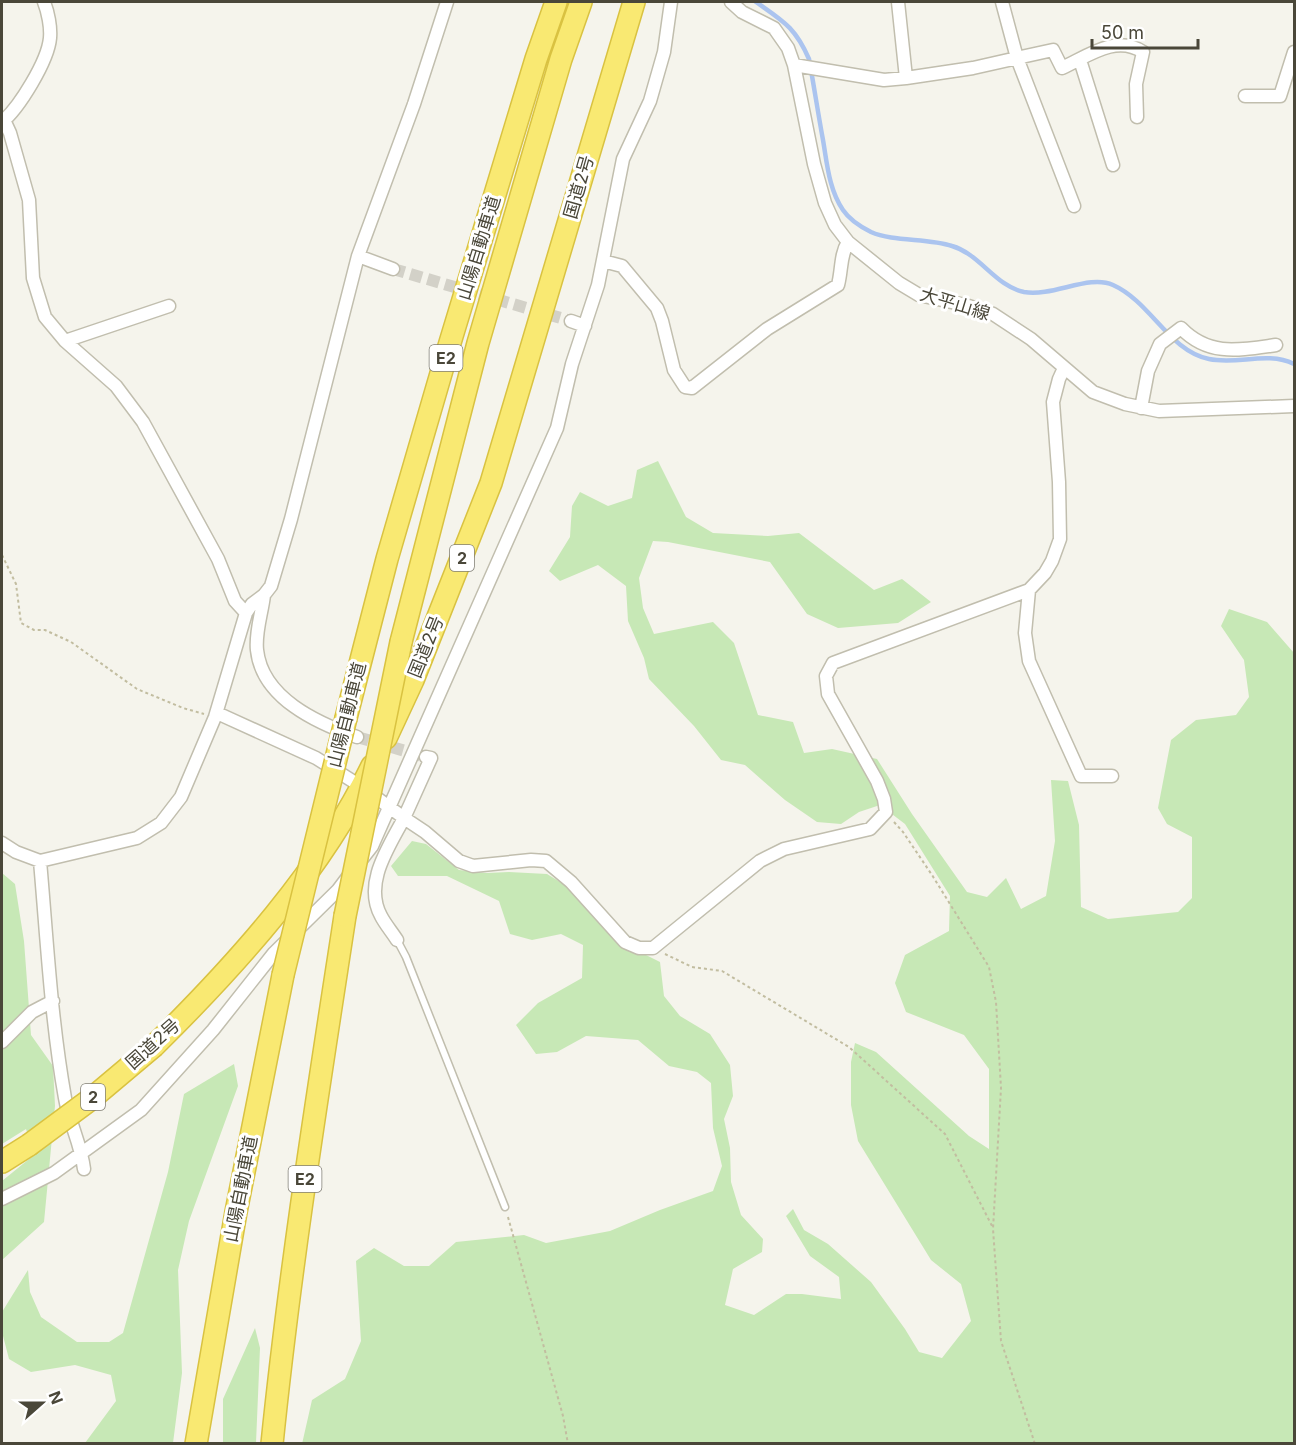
<svg xmlns="http://www.w3.org/2000/svg" width="1296" height="1445" font-family="Inter,'Noto Sans JP',sans-serif">
  <style>
    .green { fill: #c7e8b6 }
    .lines { fill: none; stroke-linecap: round; stroke-linejoin: round }
    .stream { stroke: #abc4ef; stroke-width: 4.5 }
    .street-tunnel { stroke: #d3d1c8; stroke-width: 12; stroke-dasharray: 12 6; stroke-linecap: butt }
    .lane-casing { stroke: #c1beae; stroke-width: 9 }
    .street-casing { stroke: #c1beae; stroke-width: 15 }
    .highway-casing { stroke: #d9c241; stroke-width: 24 }
    .path { stroke: #c2bda0; stroke-width: 2; stroke-dasharray: 3 3; stroke-linecap: butt }
    .lane { stroke: #fff; stroke-width: 6 }
    .street { stroke: #fff; stroke-width: 12 }
    .highway { stroke: #f9e972; stroke-width: 21 }
    .highway-bridge-casing { stroke: #d9c241; stroke-width: 24; stroke-linecap: butt }
    .highway-bridge { stroke: #f9e972; stroke-width: 21 }
    .labels { text-anchor: middle; stroke-width: 6; stroke-linejoin: round; paint-order: stroke }
    .shield { fill: #fff; stroke: #807e74; stroke-width: 1.5 }
    .shield-label { font-size: 16px; font-weight: bold; fill: #4a4739 }
    .street-label { font-size: 18px; fill: #4a4739; stroke: #fff }
  </style>
  <rect width="100%" height="100%" fill="#f5f4ec"/>
  <path class="green" d="M658,461l28,56 27,16 55,3 31,-3 75,57 28,-11 29,23 -33,21 -60,5 -31,-14 -37,-52 -102,-20 -15,-1 -14,37 4,30 11,26 59,-12 21,21 24,72 35,7 11,31 28,-4 45,10 35,55 55,78 20,5 19,-19 15,31 25,-13 9,-55 -4,-61 17,1 11,44 2,82 27,12 70,-7 14,-14v-61l-25,-13 -9,-16 13,-68 25,-20 40,-5 13,-18 -5,-37 -23,-34 8,-17 38,13 27,31v790l-992,1 10,-44 33,-21 16,-38 -5,-80 18,-13 30,18h25l27,-24 68,-7 22,8 64,-12 50,-21 53,-19 9,-25 -9,-38 -2,-45 -14,-11 -28,-6 -31,-26 -52,-4 -29,16 -21,2 -20,-29 22,-22 44,-25 1,-33 -22,-11 -29,6 -22,-6 -11,-33 -52,-25h-49l-7,-10 21,-25 14,3 33,26 28,3 22,-1 38,2 18,11 54,60 23,8 18,9 4,34 16,20 30,18 20,31 3,31 -9,23 6,29 1,34 10,33 22,24 -1,13 -29,17 -8,36 29,10 32,-21h16l39,5 -2,-22 -29,-21 -24,-40 7,-7 11,21 24,14 43,38 34,47 14,23 23,6 29,-37 -10,-37 -30,-24 -73,-119 -7,-36v-43l4,-19 21,9 93,84 20,13v-80l-25,-34 -58,-23 -11,-29 10,-28 44,-24 1,-35 -45,-72 -25,-19 -21,7 -18,12 -24,-2 -32,-22 -40,-35 -24,-5 -27,-34 -45,-47 -5,-21 -16,-37 -2,-35 -28,-21 -38,16 -11,-10 21,-34 2,-31 8,-14 28,14 24,-8 5,-28z
    M2,873l13,11 9,57 7,94 22,31 2,40 -11,116 -42,38v-79l32,-26 -8,-26 -24,15z
    M234,1064l4,22 -49,135 -11,49 4,103 -9,70h-88l31,-42 -5,-26 -36,-10 -44,7 -22,-13 -7,-27v-20l26,-42 2,22 11,25 36,25h32l14,-9 45,-161 16,-78z
    M255,1328l5,20 -4,95h-33v-44z"/>
  <g class="lines">
    <path class="stream" d="M756,2c27,19 39,25 53,57 5,27 9,54 14,81 4,23 6,50 20,70 6,9 18,17 28,22 22,10 57,6 81,14 28,8 43,40 72,46 29,5 65,-18 89,-7 38,17 56,66 96,74 29,6 58,-8 85,5"/>
    <path class="street-tunnel" d="M393,269l178,52
      M357,737l69,20"/>
    <g class="lane-casing">
      <path id="lane" d="M397,940l9,17 99,250"/>
    </g>
    <g class="street-casing">
      <path id="street" d="M731,2l11,10 32,16 14,20 6,17 20,99 11,39 10,22 13,17 51,41 20,12 46,10 28,9 38,25 62,53 32,12 34,7 135,-5
        M898,2l8,76
        M1002,2l15,56 36,-8 9,18c26,-12 54,-34 81,-16l-7,32 1,33
        M1080,60l33,105
        M794,65l90,15 22,-2 67,-10 44,-10 57,148
        M1245,96h35l14,-44
        M4,120l6,13 19,67 4,78 12,39 20,24 51,45 27,36 75,137 17,42 11,12
        M2,122c17,-14 46,-61 48,-84 1,-11 -2,-26 -6,-36
        M358,256l35,13
        M603,261l19,5 35,42 5,13 12,49 11,17 7,1 75,-59 71,-44c4,-15 2,-30 10,-43
        M571,321l14,5
        M65,341l104,-35
        M1141,408l7,-37 12,-27 21,-16c28,29 59,22 95,17
        M1029,590l-4,43 4,28 52,115h31
        M264,595c-2,18 -9,37 -7,55 5,48 60,73 100,87
        M217,713l99,45 46,29 42,31c-15,29 -41,65 -23,98 4,8 11,16 16,24
        M426,757l5,1 -27,60 21,14 34,29 14,5 58,-6 15,1 25,21 54,60 14,6h14l107,-87 24,-12 86,-20 16,-17 -2,-13 -7,-18 -49,-87 -2,-18 7,-13 196,-73 16,-17 7,-12 8,-22 -1,-57 -6,-80 6,-23 5,-11
        M2,843l14,9 24,9 97,-23 24,-15 20,-26 34,-80 31,-104 6,-9 12,-9 7,-9 20,-67 67,-263 56,-152 33,-102
        M361,860l11,-14 185,-418 15,-64 26,-79 25,-126 27,-58 14,-49 7,-50
        M40,861c7,79 11,159 25,237 4,24 16,46 19,71
        M2,1042l30,-30 21,-11
        M2,1199l52,-26 87,-63 72,-80 61,-77 64,-63 12,-16"/>
    </g>
    <g class="highway-casing">
      <path id="highway" d="M401,642l77,-299 83,-284 20,-57
        M346,718l41,-159 62,-213 87,-287 20,-57
        M386,738l27,-58 78,-197 143,-481
        M154,1046c82,-81 168,-176 218,-280
        M2,1162l27,-17
        M196,1444l40,-232 47,-237
        M272,1444c18,-177 46,-352 73,-528"/>
    </g>
    <path class="path" d="M2,555l14,29 5,39 13,7h11l26,12 66,47 46,19 21,6
      M894,822l9,10 29,43 57,92 7,35 5,86 -8,141 8,112 34,103
      M665,954l27,13 30,4 127,76 96,87 47,92
      M508,1217l55,199 5,28"/>
    <use href="#lane" class="lane"/>
    <use href="#street" class="street"/>
    <use href="#highway" class="highway"/>
    <g class="highway-bridge-casing">
      <path id="highway-bridge" d="M345,916l56,-274
        M283,975l63,-257
        M29,1145l62,-46 63,-53"/>
    </g>
    <use href="#highway-bridge" class="highway-bridge"/>
  </g>
  <g class="labels">
    <g class="shield">
      <rect x="429.5" y="345" width="33" height="26" rx="4.5"/>
      <rect x="450" y="545" width="24" height="26" rx="4.5"/>
      <rect x="81" y="1084" width="24" height="26" rx="4.5"/>
      <rect x="288.5" y="1166" width="33" height="26" rx="4.5"/>
    </g>
    <g class="shield-label">
      <text x="446" y="364">E2</text>
      <text x="462" y="564">2</text>
      <text x="93" y="1103">2</text>
      <text x="305" y="1185">E2</text>
    </g>
    <g class="street-label">
      <text transform="translate(579 187) rotate(-74)" y="6">国道2号</text>
      <text transform="translate(479 248) rotate(-73)" y="6">山陽自動車道</text>
      <text transform="translate(955 304) rotate(17)" y="6">大平山線</text>
      <text transform="translate(426 647) rotate(-68)" y="6">国道2号</text>
      <text transform="translate(347 715) rotate(-76)" y="6">山陽自動車道</text>
      <text transform="translate(153 1044) rotate(-42)" y="6">国道2号</text>
      <text transform="translate(241 1189) rotate(-79)" y="6">山陽自動車道</text>
    </g>
  </g>
  <rect width="1296" height="1445" fill="none" stroke="#4a4739" stroke-width="6"/>
  <g transform="translate(42 1403) rotate(69)" stroke="#ffffff" stroke-width="4.5" paint-order="stroke">
  <path d="M0-4.5L10 22L0 15L-10 22Z" fill="#4a4739"/>
  <text y="-9" font-size="16" font-weight="bold" text-anchor="middle" fill="#4a4739">N</text>
  </g>
  <path d="M1092 39v9h106v-9" fill="none" stroke="#4a4739" stroke-width="3"/>
  <text x="1101" y="39" font-size="18" fill="#4a4739" stroke="#ffffff" stroke-width="4.5" paint-order="stroke">50 m</text>
</svg>
